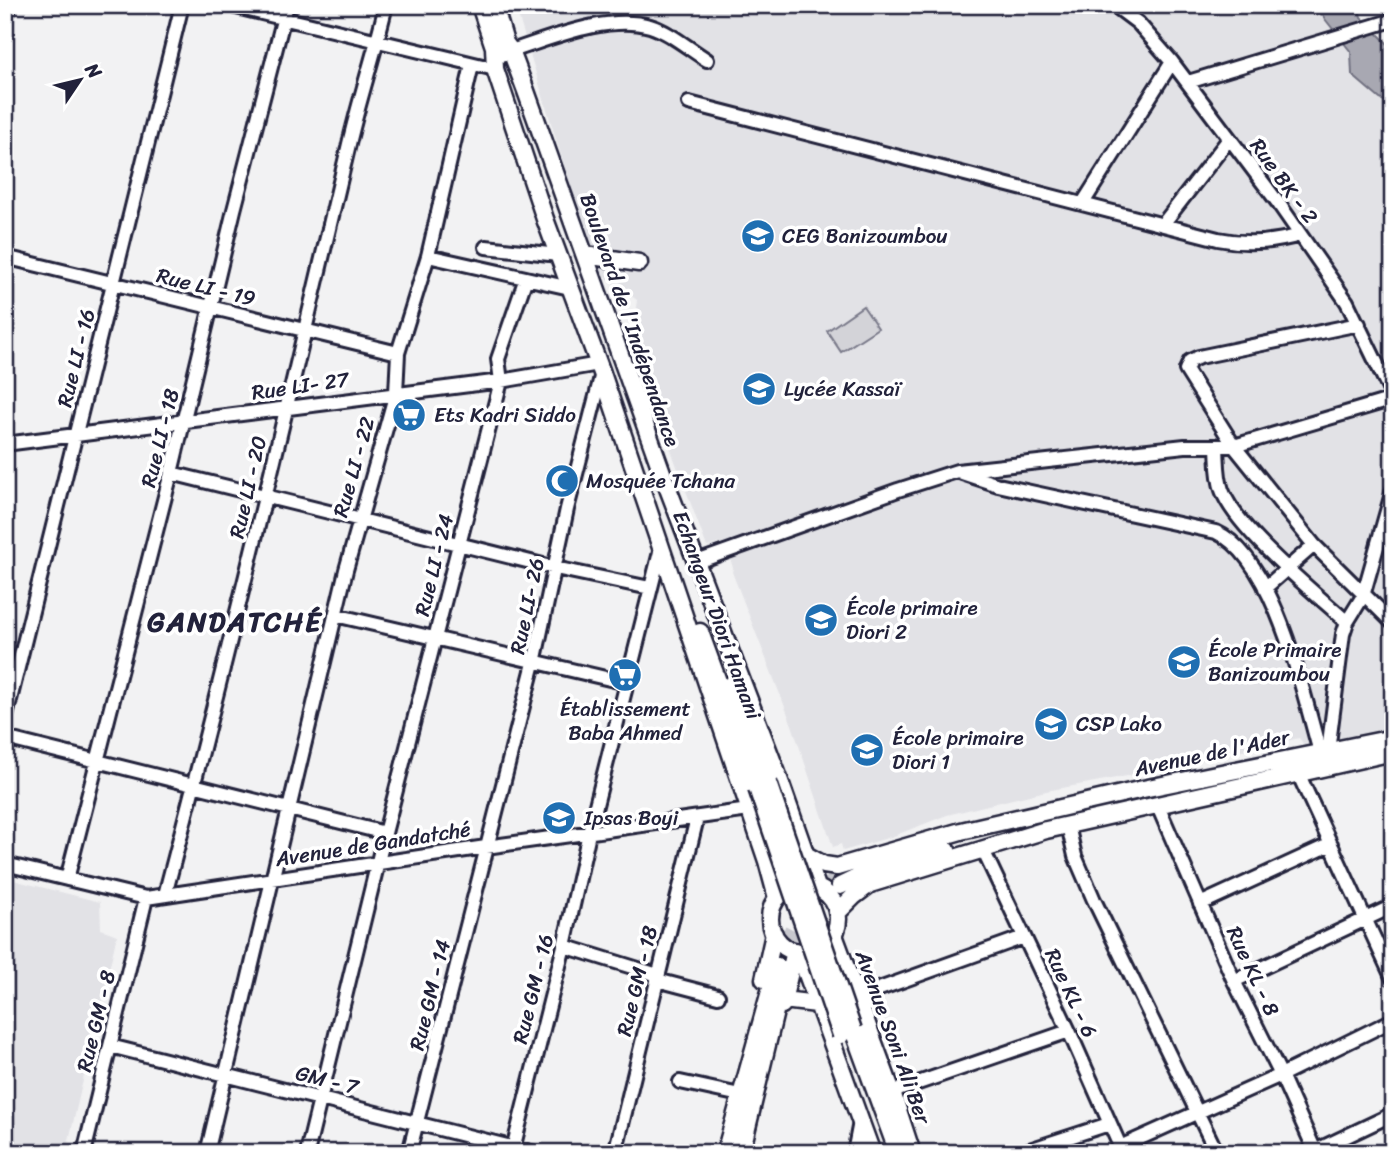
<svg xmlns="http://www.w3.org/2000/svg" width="1398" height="1158" font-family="Sriracha,sans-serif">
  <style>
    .built { fill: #e2e2e6 }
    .green { fill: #d3d3d8; stroke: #7a7a8a; stroke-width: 2 }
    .water { fill: #a8a8b2; stroke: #727282; stroke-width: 2 }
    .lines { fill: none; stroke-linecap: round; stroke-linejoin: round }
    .major-tunnel { stroke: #c8c8ce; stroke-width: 16; stroke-dasharray: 16 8; stroke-linecap: butt }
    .minor-casing { stroke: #22223b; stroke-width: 18 }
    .major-casing { stroke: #22223b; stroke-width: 21 }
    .highway-casing { stroke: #22223b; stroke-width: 24 }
    .minor { stroke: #fff; stroke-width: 12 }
    .major { stroke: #fff; stroke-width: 16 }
    .highway { stroke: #fff; stroke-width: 19 }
    .major-bridge-casing { stroke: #22223b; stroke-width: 21; stroke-linecap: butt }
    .major-bridge { stroke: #fff; stroke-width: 16 }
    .labels { text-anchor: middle; stroke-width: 7; stroke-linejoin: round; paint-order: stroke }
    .street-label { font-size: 21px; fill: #22223b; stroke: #fff }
    .poi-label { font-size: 21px; fill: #22223b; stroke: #fff; text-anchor: start }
    .district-label { font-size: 28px; font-weight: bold; letter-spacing: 2px; fill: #22223b; stroke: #fff }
  </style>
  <rect width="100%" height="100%" fill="#f2f2f3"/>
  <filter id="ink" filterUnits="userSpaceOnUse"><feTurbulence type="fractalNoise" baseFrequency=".0143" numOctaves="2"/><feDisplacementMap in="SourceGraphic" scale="14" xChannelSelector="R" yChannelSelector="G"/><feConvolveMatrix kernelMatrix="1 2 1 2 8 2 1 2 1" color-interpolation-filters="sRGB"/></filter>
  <g filter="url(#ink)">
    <path class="built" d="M515,5h553l48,5 21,-5h179l9,14 27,33 28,47 13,6v626l-86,18 -8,-11 -140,32 -113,21 -99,24 -56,22 -48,14 -2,-7 -8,3 -41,-122 -60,-153 1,-4 -8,-26 -18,5 -76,-204 6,-43 -41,-30z
      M5,878l95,24 1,27 16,6 -51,218h-61z"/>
    <path class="green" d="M863,306l15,22 -37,24 -14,-21z"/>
    <path class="water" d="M1316,5h42l3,12 32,32v56l-13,-6 -28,-24 -1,-23 -26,-33z"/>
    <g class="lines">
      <path class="major-tunnel" d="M777,966c16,-41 23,-59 59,-86"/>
      <g class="minor-casing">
        <path id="minor" d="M228,5l267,64
          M1118,8l20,15 34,39 107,142 68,98 46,95
          M511,51c41,-13 96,-37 139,-25 20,6 39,23 57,34
          M1188,82l205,-62
          M689,103l529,136c29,6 54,4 82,-4
          M1083,203l89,-141
          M1163,224l66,-85
          M486,247l72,8
          M428,256l142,32
          M5,257l393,96
          M1359,324l-160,33 -9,4 -4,9 48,76 80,99 79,78
          M5,444l496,-63 98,-17
          M1217,447c1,15 0,29 5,43 13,38 93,103 125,132
          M171,473l384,95 95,20
          M962,473l36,12 218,47c59,26 87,162 104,220
          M697,562l201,-72 59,-19 228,-25h49l159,-47
          M1265,588l49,-43
          M335,615l292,68
          M5,720l177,-715
          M5,738l380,95
          M1328,751l15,-117 4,-12 16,-26 30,-106
          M1298,773l95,206
          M1157,804l77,177 47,94 35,78
          M1068,825l7,31 19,44 123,253
          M983,850l86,181 54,122
          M5,864l141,34 340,-51 263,-37
          M67,879l104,-406 63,-263 53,-205
          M165,895c66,-250 125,-501 184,-751 11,-47 26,-92 37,-139
          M1200,904l131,-60
          M564,946l94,29
          M657,980l61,16
          M1234,981l159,-75
          M857,997l167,-60
          M110,1046l425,107
          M680,1082l60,13
          M892,1092l177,-61
          M1120,1147l161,-72 112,-55
          M1315,1151l78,-37
          M84,1153l62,-255
          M207,1153l139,-583 50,-177 2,-40 30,-97 44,-191
          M307,1153l78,-320 116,-452 -3,-22 28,-81
          M409,1153l125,-490 33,-154 35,-136
          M512,1153l52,-207 25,-113 72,-285
          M615,1153l82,-335
          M854,1153l6,-31
          M1020,1153l89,-29"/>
      </g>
      <g class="major-casing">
        <path id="major" d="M480,5l17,51
          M494,5l14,48
          M505,43l6,8 15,40 138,387 113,295 40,114
          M494,47l1,22 50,150 57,154 165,488 10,37
          M585,255l54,8
          M700,632l57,156
          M732,684l36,99
          M806,855l18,10 13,2 124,-36 182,-42 250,-51
          M770 919a34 34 0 1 1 68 0a34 34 0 1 1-68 0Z
          M840,886l29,-14 78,-22
          M837,913l16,-16 17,-13 176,-54 347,-78
          M834,935l58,157 20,61
          M799,952l73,201
          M764,979l10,-45
          M783,1000l34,4
          M782,1005l13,-54
          M853,1030l45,123
          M725,1153l52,-187
          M741,1153l38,-158"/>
      </g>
      <g class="highway-casing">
        <path id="highway" d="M5,10l1,-5"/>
      </g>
      <use href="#minor" class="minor"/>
      <use href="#major" class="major"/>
      <use href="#highway" class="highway"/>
      <g class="major-bridge-casing">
        <path id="major-bridge" d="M768,783l85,247
          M757,788l84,247"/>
      </g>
      <use href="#major-bridge" class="major-bridge"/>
    </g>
  </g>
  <defs>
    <g id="school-disc" transform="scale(1.75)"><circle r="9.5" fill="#1f6fb2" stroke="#fff"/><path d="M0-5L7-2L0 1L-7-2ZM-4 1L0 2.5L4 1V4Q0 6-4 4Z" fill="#fff"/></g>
    <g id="supermarket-disc" transform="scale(1.75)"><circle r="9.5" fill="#1f6fb2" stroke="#fff"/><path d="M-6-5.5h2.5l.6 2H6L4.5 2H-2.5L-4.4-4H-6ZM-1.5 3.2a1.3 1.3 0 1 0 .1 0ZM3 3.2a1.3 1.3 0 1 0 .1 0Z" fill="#fff"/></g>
    <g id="mosque-disc" transform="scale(1.75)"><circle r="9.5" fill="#1f6fb2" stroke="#fff"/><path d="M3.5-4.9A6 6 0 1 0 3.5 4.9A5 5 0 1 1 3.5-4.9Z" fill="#fff"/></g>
    <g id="university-disc" transform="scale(1.75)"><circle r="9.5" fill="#1f6fb2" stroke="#fff"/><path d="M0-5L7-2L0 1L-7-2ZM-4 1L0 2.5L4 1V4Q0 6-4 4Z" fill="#fff"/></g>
  </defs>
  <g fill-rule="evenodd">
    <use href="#school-disc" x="758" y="236"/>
    <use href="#school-disc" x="759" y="389"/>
    <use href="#supermarket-disc" x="409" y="415"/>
    <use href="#mosque-disc" x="562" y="481"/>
    <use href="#school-disc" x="821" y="620"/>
    <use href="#school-disc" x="1184" y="662"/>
    <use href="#supermarket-disc" x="625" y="675"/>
    <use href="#school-disc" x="1051" y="724"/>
    <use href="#school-disc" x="867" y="750"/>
    <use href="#university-disc" x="559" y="818"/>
  </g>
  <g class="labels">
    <g class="street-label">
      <text transform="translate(1284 181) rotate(54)" y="7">Rue BK - 2</text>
      <text transform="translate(206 287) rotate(14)" y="7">Rue LI - 19</text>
      <text transform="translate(630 320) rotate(71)" y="7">Boulevard de l'Indépendance</text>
      <text transform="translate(76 358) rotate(-76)" y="7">Rue LI - 16</text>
      <text transform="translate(300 386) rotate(-8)" y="7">Rue LI- 27</text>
      <text transform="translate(160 438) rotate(-76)" y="7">Rue LI - 18</text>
      <text transform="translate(354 467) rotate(-74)" y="7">Rue LI - 22</text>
      <text transform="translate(248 487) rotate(-77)" y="7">Rue LI - 20</text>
      <text transform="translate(434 565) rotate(-76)" y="7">Rue LI - 24</text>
      <text transform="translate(527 606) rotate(-78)" y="7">Rue LI- 26</text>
      <text transform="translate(717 615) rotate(70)" y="7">Echangeur Diori Hamani</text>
      <text transform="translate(1212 753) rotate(-12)" y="7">Avenue de l'Ader</text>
      <text transform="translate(373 844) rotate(-9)" y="7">Avenue de Gandatché</text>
      <text transform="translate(1253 971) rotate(65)" y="7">Rue KL - 8</text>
      <text transform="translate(637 981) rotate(-76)" y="7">Rue GM - 18</text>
      <text transform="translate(533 989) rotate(-76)" y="7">Rue GM - 16</text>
      <text transform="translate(1071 993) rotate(65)" y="7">Rue KL - 6</text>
      <text transform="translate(430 995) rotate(-76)" y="7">Rue GM - 14</text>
      <text transform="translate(96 1021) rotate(-76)" y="7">Rue GM - 8</text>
      <text transform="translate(893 1037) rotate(70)" y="7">Avenue Soni Ali Ber</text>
      <text transform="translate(327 1080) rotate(14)" y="7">GM - 7</text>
    </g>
    <g class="poi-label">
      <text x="782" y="243">CEG Banizoumbou</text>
      <text x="784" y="396">Lycée Kassaï</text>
      <text x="434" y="422">Ets Kadri Siddo</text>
      <text x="586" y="488">Mosquée Tchana</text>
      <text x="846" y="615">École primaire<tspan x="846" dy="24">Diori 2</tspan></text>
      <text x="1208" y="657">École Primaire<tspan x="1208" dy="24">Banizoumbou</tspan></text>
      <text x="625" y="716" text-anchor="middle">Établissement<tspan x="625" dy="24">Baba Ahmed</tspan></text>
      <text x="1076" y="731">CSP Lako</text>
      <text x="892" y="745">École primaire<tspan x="892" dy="24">Diori 1</tspan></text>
      <text x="584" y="825">Ipsas Boyi</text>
    </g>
    <g class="district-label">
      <text x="235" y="631">GANDATCHÉ</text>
    </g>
  </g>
  <rect width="1398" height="1158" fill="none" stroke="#fff" stroke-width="28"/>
  <rect x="14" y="14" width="1370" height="1130" fill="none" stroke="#22223b" stroke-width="2.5" filter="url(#ink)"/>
  <g transform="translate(80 80) rotate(55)" stroke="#ffffff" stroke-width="5" paint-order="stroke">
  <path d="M0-5L12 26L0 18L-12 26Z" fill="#22223b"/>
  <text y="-10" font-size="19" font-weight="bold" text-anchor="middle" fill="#22223b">N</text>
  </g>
</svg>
